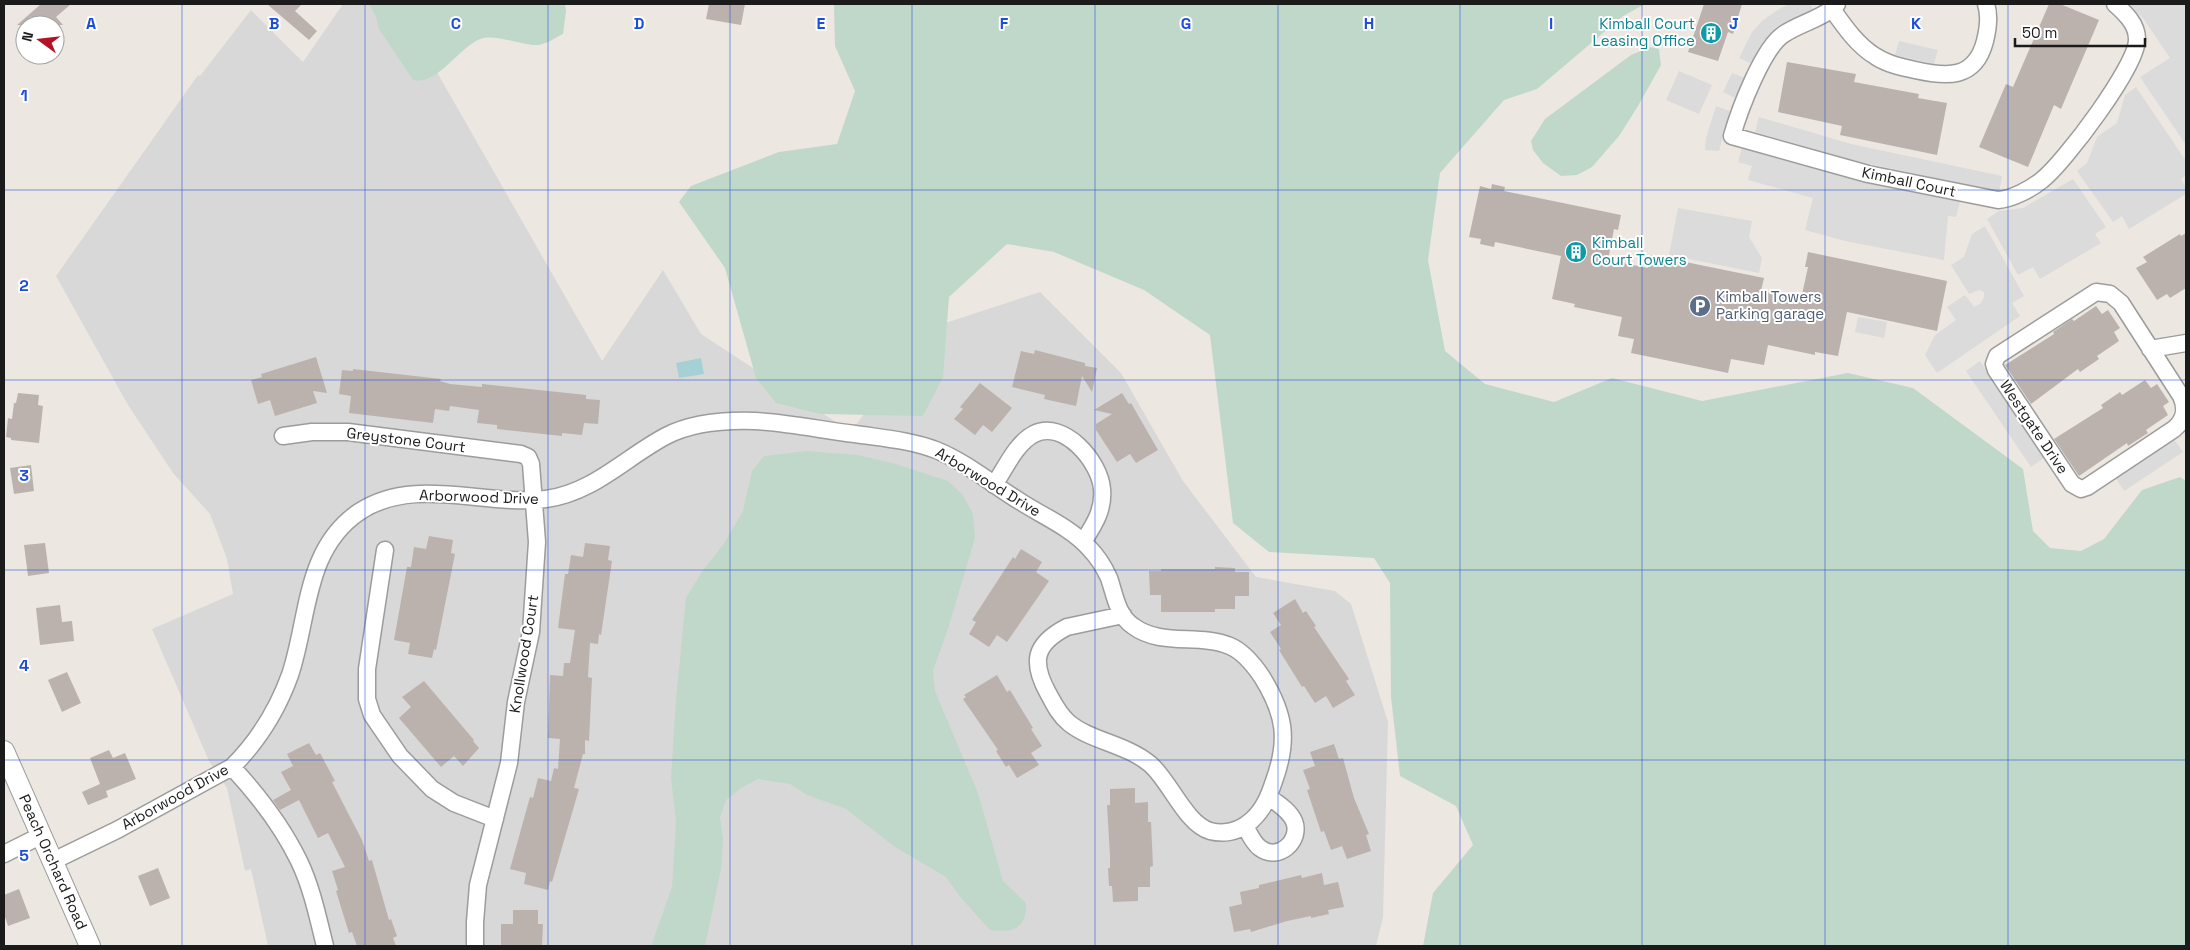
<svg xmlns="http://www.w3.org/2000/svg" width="2190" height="950" font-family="'Space Grotesk',sans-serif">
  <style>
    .residential { fill: #d9d8d8 }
    .wetland { fill: #c0d8ca }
    .parking { fill: #dbdbdb }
    .water { fill: #a5d1d6 }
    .building { fill: #bbb2ae }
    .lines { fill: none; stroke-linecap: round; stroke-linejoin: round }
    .minor-casing { stroke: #9c9c9c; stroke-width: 19 }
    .tertiary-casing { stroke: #9c9c9c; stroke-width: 22 }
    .minor { stroke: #fff; stroke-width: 16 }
    .tertiary { stroke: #fff; stroke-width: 20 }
    .grid { fill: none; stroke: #1d4ed8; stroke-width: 1; stroke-opacity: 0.55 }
    .labels { text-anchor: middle; stroke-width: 4; stroke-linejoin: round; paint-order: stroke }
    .culture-label { font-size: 15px; fill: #0d838f; stroke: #fff; text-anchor: end }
    .street-label { font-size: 15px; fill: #1b1b1b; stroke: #fff }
    .service-label { font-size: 15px; fill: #4e5e75; stroke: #fff; text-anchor: start }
    .grid-label { font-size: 16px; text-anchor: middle; font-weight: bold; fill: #1d4ed8; stroke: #fff; stroke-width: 4; stroke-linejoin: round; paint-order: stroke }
  </style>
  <rect width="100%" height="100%" fill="#ece7e1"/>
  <path class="residential" d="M343,4h55l204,357 61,-91 38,64 150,98 73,-102 116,-38 81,81 62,108 73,96 79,14 16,13 37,118 -5,195 -7,29h-1108l-17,-77 -6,2 -18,-83 -18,-27 -57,-132 81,-35 -6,-35 -17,-45 -37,-41 -45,-68 -72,-129 142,-201 2,1 51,-66 52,52z"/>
  <path class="wetland" d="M369,4h196l1,7 -3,23c-8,4 -17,10 -25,11 -17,1 -42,-12 -58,-6 -23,10 -43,47 -67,41l-34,-51 -3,-12z
    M834,4h811l-22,12 -86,73 -33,11 -64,73 -12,87 17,91 40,33 69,18 58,-24 90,23 146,-28 65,15 110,81 10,62 17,17 31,3 23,-12 38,-49 38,-13 6,4v465h-763l10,-53 40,-48 -17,-39 -56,-30 -9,-79 -1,-114 -16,-25 -105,-6 -36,-29 -23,-188 -66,-45 -90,-38 -47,-8 -58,53 -6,80 -20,39 -102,-2 -45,-11 -20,-25 -31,-110 -46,-66 12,-16 88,-34 58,-8 18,-53 -20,-45z
    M1650,47l9,2 2,16 -23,41 -19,30 -27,31 -15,8 -16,1 -18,-13 -10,-13 -2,-9 14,-22 86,-64z
    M807,451l51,4 38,9 52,17 15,14 10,19 2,24 -28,94 -14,38 2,21 43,102 25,88 23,22c1,26 -13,30 -36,27l-29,-32 -15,-21 -51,-30 -49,-38 -39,-14 -17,-11 -32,-5 -17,9 -15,12 -6,17 3,22 -2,30 -16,77h-54l21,-59 4,-66 -5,-43 5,-79 10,-101 17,-28 20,-25 20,-34 9,-40 12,-15z"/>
  <path class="parking" d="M1789,4h21l3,5 -27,12 -11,7 -11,13 -12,23 -13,-6 13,-26 10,-11 17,-12z
    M2129,4h57v141l-46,-68 30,-19 -27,-40z
    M1899,41l39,9 -4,14 -39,-9z
    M1679,71l33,14 -13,29 -33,-14z
    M1732,73l13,5 -10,20 -12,-6z
    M2136,87l50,74v14l-5,4 5,9v6l-57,35 -7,-13 -9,6 -36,-51 10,-8 10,-26 20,-14 8,-28z
    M1716,106l14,5 -11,40 -14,-1 1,-12z
    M1759,117l92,27 151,32 -3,16 -151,-33 -93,-27z
    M1742,148l119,34 99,20 -4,15 -8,-1 -4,44 -99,-19 -40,-11 8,-32 -65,-18 4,-14 -14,-4z
    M2073,179l33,48 -11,7 6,9 -61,36 -7,-12 -15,8 -31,-56 12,-8 24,-3z
    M1678,208l74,13 -3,16 13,21 -3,15 -90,-18z
    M1985,226l39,70 -12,7 8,13 -83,57 -12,-18 10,-20 21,-15 -9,-13 18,-12 9,12 6,-3 4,-6v-6l-5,-2 -10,4 -18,-29 13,-8 8,-23z
    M1858,317l29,5 -3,16 -29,-6z
    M1980,361l65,96 -14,10 -65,-96z
    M2173,438l10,14 -59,39 -9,-14z"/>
  <path class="water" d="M701,358l3,16 -25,4 -3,-15z"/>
  <path class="building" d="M41,4h30l-15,13 7,8h-46z
    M267,4h35l-7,7 22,20 -8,9z
    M709,4h36l-4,21 -35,-6z
    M1704,4h38l-9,30 -5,-2 -10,29 -30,-9z
    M2049,4h11l39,16 -38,89 -7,-4 -26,62 -49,-20 27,-63 7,3z
    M1787,62l69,12 -2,8 65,12 -1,4 29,5 -10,52 -97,-20 2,-9 -64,-14z
    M1492,184l13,3 -1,4 117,24 -3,15 -4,-1 -6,31 40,8 3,-13 113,23 -3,13 40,8 7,-32h-3l3,-15 139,29 -10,50 -90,-19 -9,44 -23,-4v3l-47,-10 -4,20 -33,-6 -3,14 -97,-20 3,-14 -16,-3 4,-19 -48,-10 1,-3 -23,-5 9,-43 -66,-14 -1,5 -14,-3 1,-5 -12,-2 11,-51 11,3z
    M2186,233v55l-16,10 -3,-4 -10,6 -21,-32 11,-6 -4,-5 37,-23 1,2z
    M2096,306l6,8 6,-4 12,18 -6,4 5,9 -22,15 2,3 -19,13 -2,-3 -47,35 -26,-39 49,-31 -1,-2 19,-13 2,2z
    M1035,350l50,13v3l12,2 -5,24 -10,-16 -6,30 -32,-7 1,-4 -33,-8 9,-36 13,3z
    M316,357l11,36 -14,-2 4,12 -42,13 -5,-16 -12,4 -7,-24 11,-3 -1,-3z
    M353,369l88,10 -1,2 10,3 32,3v-3l104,11v4l14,1 -2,24 -14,-1 -2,12 -20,-2v3l-65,-7v-4l-20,-2 2,-13 -29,-4 -1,5 -14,-2 -2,14 -84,-10 2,-17 -12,-2 3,-24 11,1z
    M2145,380l6,8 6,-4 12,18 -6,4 5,9 -22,15 2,3 -20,13 -1,-3 -48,33 -25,-37 49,-31 -2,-3 19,-13 2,3z
    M980,383l32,25 -20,24 -9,-7 -8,10 -21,-16 9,-10 -3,-2z
    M18,393l21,2 -1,10 5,1 -4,37 -28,-3v-2l-5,-1 2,-19 4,1 2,-16h2z
    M1122,393l7,11 2,-1 27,47 -22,13 -6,-9 -13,8 -21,-32v-6l16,-10 -18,-4z
    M31,465l3,26 -20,3 -4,-26z
    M429,536l24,4 -2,13 4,1 -19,96 -2,-1 -2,9 -24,-4 2,-11 -16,-3 13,-73h4l3,-20 12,2z
    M45,543l4,30 -21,3 -4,-31z
    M585,543l25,3 -2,14 4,1 -11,74 -2,-1 -1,10 -8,-1 -2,34 4,1 -3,63 -4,-1v14h-2l-9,34 5,1 -27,93 -2,-1 -2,9 -24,-6 2,-11 -16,-4 20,-72 3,1 5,-20 13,3 3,-13 4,1 2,-30 -12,-1 2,-63 13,1 1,-13h6l5,-33 -17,-2 7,-54h3l3,-19 12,2z
    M1021,549l21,13 -6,10 13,9 -42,61 -10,-7 -8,12 -20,-13 7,-12 -4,-2 41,-63 2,2z
    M1215,567l20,1v4h14v24h-14v13h-20v3h-54v-17h-11l-1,-24h12v-2h54z
    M1295,599l8,14 3,-2 10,15 -2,1 35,52 -3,2 9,14 -22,13 -7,-12 -11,7 -11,-17 -2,1 -23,-37 2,-1 -11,-17 11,-7 -8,-12z
    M60,605l2,17 10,-1 2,20 -34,4 -4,-37z
    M67,672l14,31 -19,9 -14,-32z
    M997,675l10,17 3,-2 23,38 -2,1 11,17 -11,7 8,12 -22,13 -8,-13 -3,2 -10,-16 2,-1 -35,-51 3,-2 -2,-2z
    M424,681l50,59 -1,1 6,7 -16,18 -9,-10 -13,11 -42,-49 12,-11 -9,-10z
    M309,743l7,12 4,-2 15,28 -3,1 30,58 7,21 3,-1 17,60 2,-1 6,17 -4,2 3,8h-39l-5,-14 -3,1 -13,-42 2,-1 -6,-19 13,-4 -17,-34 -10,5 -19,-38 -19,10 -7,-10 18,-10 -10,-18 12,-6 -6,-12z
    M1334,744l5,15 4,-1 11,40 15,36 -3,1 5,16 -24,8 -5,-13 -11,4 -7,-19 -3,1 -14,-42 3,-1 -7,-19 12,-4 -5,-14z
    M109,750l4,8 12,-5 11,26 -30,12 2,6 -20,8 -6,-13 18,-8 -10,-26z
    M1135,788v15l13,-1v20h3l2,44 -3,1v20h-12v14l-25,1 -1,-16h-3l-1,-18h2v-12l-3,-51h3v-16z
    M158,868l12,30 -20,8 -12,-30z
    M1322,873l2,12 14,-3 6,25 -16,3 1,4 -18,4v-2l-24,5 -36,11 -1,-3 -16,3 -5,-25 13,-3 -2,-12 19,-4v-3l42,-10 1,3z
    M19,889l11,29 -22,8 -4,-12v-19z
    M513,910h25v14h5l-1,22h-41v-22h12z"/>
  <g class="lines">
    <g class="minor-casing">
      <path id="minor" d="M1837,4l-5,5c12,17 25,36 43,47 12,8 26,11 40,14 31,7 60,10 70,-29 3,-12 5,-25 1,-37
        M1832,9c-15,11 -33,15 -48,25 -21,13 -45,77 -52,102l136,38 130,26c14,-1 33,-11 44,-20 22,-17 96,-115 95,-141 0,-15 -12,-26 -22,-35
        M2096,292l14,2 11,9 60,93c6,13 4,24 -7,33l-87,58 -6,2 -9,-5 -76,-114 -2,-6 3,-8z
        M2150,349l36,-6
        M283,436l29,-4h36l173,22 7,3 3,7 6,78 -6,90 -15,70 -7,61 -31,122 -3,37v24
        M994,485c11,-16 22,-42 40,-51 30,-15 66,28 68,55 2,21 -8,36 -19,53
        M385,550l-18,119v30l5,16 28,41 32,33 22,14 41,16
        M232,767c26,28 50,59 67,94 13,27 19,57 26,85
        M1245,826c4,7 8,17 15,22 18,14 42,-7 34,-27 -5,-11 -17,-18 -25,-24
        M4,854l38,-19
        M53,861l64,-31 115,-63c27,-27 45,-56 58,-92 19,-56 14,-126 69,-163 55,-37 126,-5 187,-13 47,-6 80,-42 120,-63 27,-14 60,-16 89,-15 34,2 67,9 100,13 27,4 55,6 81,16 30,12 57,35 85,52 22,14 50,26 68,46 8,8 15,19 20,30 6,17 8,37 24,48 28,21 66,7 97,20 14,6 24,19 32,31 23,37 27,63 12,104 -5,15 -10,28 -22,39 -12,11 -26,15 -42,11 -25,-8 -40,-50 -60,-67 -24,-20 -59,-23 -81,-41 -10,-8 -15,-19 -21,-30 -17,-31 -14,-49 19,-66l56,-12"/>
    </g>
    <g class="tertiary-casing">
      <path id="tertiary" d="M4,751l86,195"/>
    </g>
    <use href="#minor" class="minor"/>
    <use href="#tertiary" class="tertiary"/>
  </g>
  <path class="grid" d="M182,4v942M365,4v942M548,4v942M730,4v942M912,4v942M1095,4v942M1278,4v942M1460,4v942M1642,4v942M1825,4v942M2008,4v942M4,190h2182M4,380h2182M4,570h2182M4,760h2182"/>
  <defs>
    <g id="building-disc" transform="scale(1.125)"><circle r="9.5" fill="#0f9aa8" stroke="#fff"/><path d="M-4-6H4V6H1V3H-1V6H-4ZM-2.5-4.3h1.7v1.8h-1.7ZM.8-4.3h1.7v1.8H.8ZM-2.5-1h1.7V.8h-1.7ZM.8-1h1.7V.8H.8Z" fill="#fff"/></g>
    <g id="parking-disc" transform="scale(1.125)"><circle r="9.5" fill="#5c6f8a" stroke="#fff"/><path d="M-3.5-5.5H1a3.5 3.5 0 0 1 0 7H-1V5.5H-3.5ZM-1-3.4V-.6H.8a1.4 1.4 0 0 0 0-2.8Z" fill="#fff"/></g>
  </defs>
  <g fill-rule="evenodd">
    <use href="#building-disc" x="1711" y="33"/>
    <use href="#building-disc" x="1576" y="252"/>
    <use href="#parking-disc" x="1700" y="306"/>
  </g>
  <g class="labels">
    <g class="culture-label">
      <text x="1695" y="29">Kimball Court<tspan x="1695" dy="17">Leasing Office</tspan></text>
      <text x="1592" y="248" text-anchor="start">Kimball<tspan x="1592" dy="17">Court Towers</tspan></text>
    </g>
    <g class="street-label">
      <text transform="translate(1909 182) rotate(12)" y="5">Kimball Court</text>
      <text transform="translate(2034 427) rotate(56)" y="5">Westgate Drive</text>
      <text transform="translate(406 440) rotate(7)" y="5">Greystone Court</text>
      <text transform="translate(988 482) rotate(31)" y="5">Arborwood Drive</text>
      <text transform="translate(479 497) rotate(2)" y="5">Arborwood Drive</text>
      <text transform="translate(524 654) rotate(-81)" y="5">Knollwood Court</text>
      <text transform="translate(175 797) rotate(-29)" y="5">Arborwood Drive</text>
      <text transform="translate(53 862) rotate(66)" y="5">Peach Orchard Road</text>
    </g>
    <g class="service-label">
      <text x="1716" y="302">Kimball Towers<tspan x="1716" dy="17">Parking garage</tspan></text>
    </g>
  </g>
  <g class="grid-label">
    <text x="91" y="29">A</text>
    <text x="274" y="29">B</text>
    <text x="456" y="29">C</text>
    <text x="639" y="29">D</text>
    <text x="821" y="29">E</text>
    <text x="1004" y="29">F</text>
    <text x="1186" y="29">G</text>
    <text x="1369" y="29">H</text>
    <text x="1551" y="29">I</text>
    <text x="1734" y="29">J</text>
    <text x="1916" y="29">K</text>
    <text x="24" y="101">1</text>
    <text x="24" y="291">2</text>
    <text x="24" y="481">3</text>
    <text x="24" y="671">4</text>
    <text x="24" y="861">5</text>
  </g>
  <rect width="2190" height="950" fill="none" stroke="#1b1b1b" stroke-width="10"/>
  <g transform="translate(40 40) rotate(285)"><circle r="24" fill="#ffffff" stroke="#a4a4a4"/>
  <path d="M0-4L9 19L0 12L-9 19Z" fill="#b31226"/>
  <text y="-8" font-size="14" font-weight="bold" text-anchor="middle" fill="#1b1b1b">N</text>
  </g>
  <path d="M2015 38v8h130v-8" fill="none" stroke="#1b1b1b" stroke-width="2.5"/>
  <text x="2022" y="38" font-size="15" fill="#1b1b1b" stroke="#ffffff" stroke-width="4" paint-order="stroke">50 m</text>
</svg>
